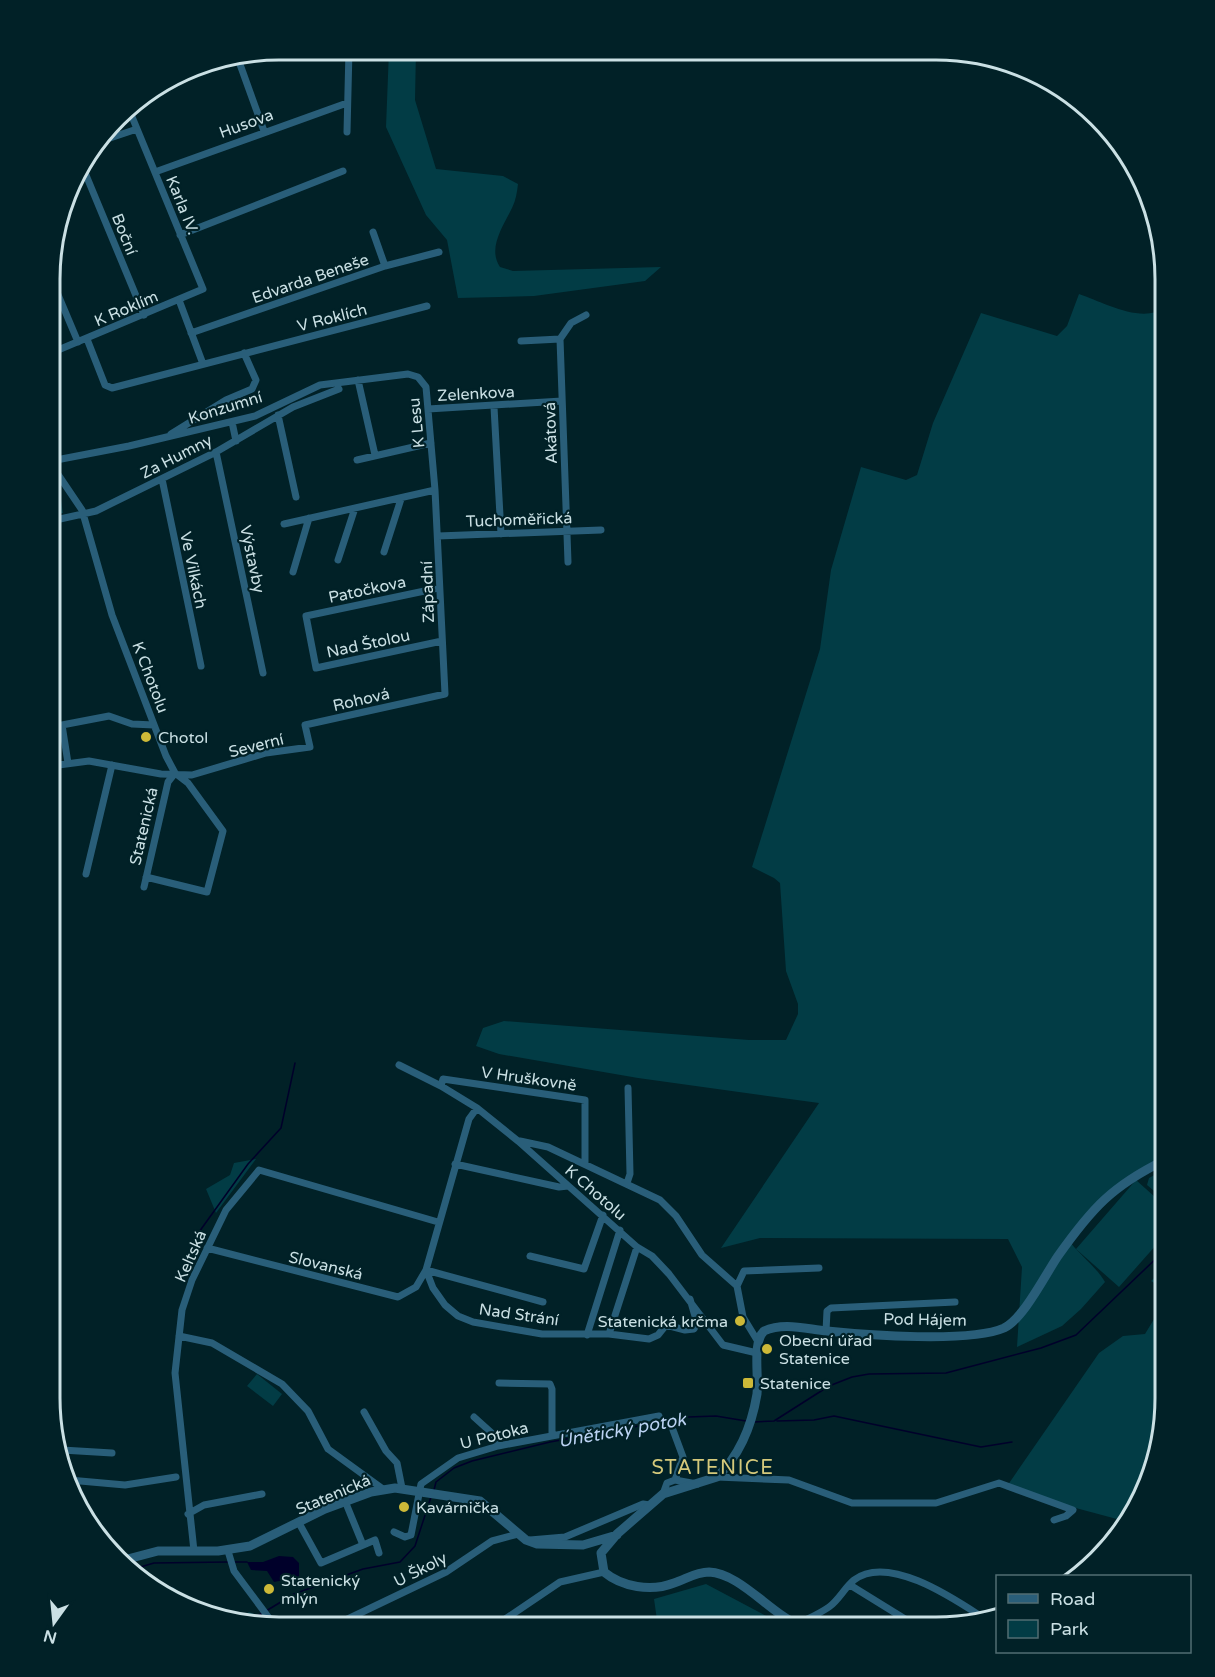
<svg xmlns="http://www.w3.org/2000/svg" width="1215" height="1677" font-family="'Varela Round',sans-serif">
  <style>
    .green { fill: #023c45 }
    .water { fill: #00002a }
    .lines { fill: none; stroke-linecap: round; stroke-linejoin: round }
    .stream { stroke: #00002a; stroke-width: 1.5 }
    .minor { stroke: #295e79; stroke-width: 7 }
    .tertiary { stroke: #295e79; stroke-width: 9 }
    .poi-dot { fill: #cdb938; stroke: #012127; stroke-width: 2 }
    .labels { text-anchor: middle; stroke-width: 4.5; stroke-linejoin: round; paint-order: stroke }
    .street-label { font-size: 16px; fill: #cae0e4; stroke: #012127 }
    .poi-label { font-size: 16px; fill: #cae0e4; stroke: #012127; text-anchor: start }
    .water-label { font-size: 18px; font-style: italic; fill: #bbd3f3; stroke: #012127 }
    .quarter-label { font-size: 20px; letter-spacing: 1.5px; fill: #d5c97b; stroke: #012127 }
    .rim { fill: none; stroke: #cae0e4; stroke-width: 3 }
  </style>
  <rect width="100%" height="100%" fill="#012127"/>
  <path class="green" d="M389,50h27l-1,50 21,69 67,7 15,8c-1,8 -2,16 -6,24 -8,17 -25,40 -12,59l13,4 148,-4 -16,14 -111,15 -76,2 -11,-58 -21,-25 -40,-88z
    M1079,294c24,8 64,31 86,13v850l-49,30 -49,51c11,16 28,27 38,44l-24,27 -19,17 -45,21 5,-80 -14,-28 -248,-1 -39,10 98,-145 -181,-25 -139,-24 -23,-8 7,-18 21,-7 245,19h37l12,-26v-10l-12,-33 -6,-88 -6,-5 -22,-11 68,-218 11,-79 30,-103 45,13 11,-5 16,-52 48,-110 76,23 10,-10z
    M59,488l4,25 -12,1v-25z
    M256,1159l-40,54 -10,-24 24,-14 4,-12z
    M1165,1169v24l-5,3 -13,-11 2,-7z
    M1136,1180l29,26v29l-46,52 -43,-38z
    M1165,1268v22l-14,-9z
    M1165,1301v112l-12,59 -25,50 -123,-33 94,-136 24,-17 22,-2z
    M257,1374l25,20 -9,12 -26,-20z
    M706,1584l81,43h-129l-4,-28z
    M249,1612l13,5 8,9h-21l-15,-6z"/>
  <path class="water" d="M279,1556l14,1 6,6v14l-25,5 -7,-11 -16,-1 -4,-8h16z"/>
  <g class="lines">
    <path class="stream" d="M194,1239l54,-75 33,-36 14,-65
      M777,1421l37,-1 20,-4 147,31 31,-5
      M753,1422l21,-1 55,-35 23,-9 17,-3 77,-1 95,-25 35,-13 89,-85
      M434,1490l2,-8 18,-14 18,-7 78,-19 138,-25 28,-1 30,5
      M233,1562h14
      M130,1570l24,-7 74,-1
      M266,1611l28,-17 69,-25 37,-7 15,-16 16,-49
      M245,1624l17,-11"/>
    <path class="minor" d="M237,56l27,75
      M347,132l2,-82
      M98,142l39,-13
      M81,163l63,152
      M155,172l192,-69
      M373,232l12,34
      M180,235l163,-64
      M51,278l27,64
      M179,300l24,64
      M191,333l194,-67 54,-14
      M87,339l18,46 7,3 315,-82
      M521,341l39,-2
      M51,353l152,-64 -75,-182
      M358,380l17,75
      M494,407l7,127
      M428,409l134,-8
      M278,415l18,82
      M232,422l4,19
      M171,434l55,-34 26,-11 4,-9 -12,-27
      M216,452l47,221
      M357,460l74,-17
      M51,461l78,-15 126,-30 65,-31 88,-11 10,3 8,10 9,103 -151,34
      M51,464l31,46 30,105 54,141 9,17 13,10 35,48 -16,61 -61,-15
      M162,479l39,187
      M51,521l45,-10 120,-59 77,-45 46,-18
      M438,536l163,-6
      M384,552l17,-53
      M338,560l17,-52
      M568,562l-8,-223 11,-16 15,-8
      M293,572l16,-54
      M434,589l-128,27 10,52 126,-27
      M68,763l-6,-38 47,-9 23,8 22,1
      M51,766l38,-5 72,13 31,1 74,-22 44,-6 -5,-22 140,-31 -10,-204
      M51,790l6,-26
      M86,874l26,-109
      M144,887l24,-105 7,-9
      M399,1065l42,21 36,22 41,33 119,106 15,9 17,18 54,71 34,8
      M441,1086l2,-7 142,21v63
      M477,1108l-8,11 -43,151 7,18 12,17 13,11 15,6 69,12h67l40,5 9,-4 8,-10 19,5 9,-1 3,-6 -7,-24
      M520,1141l28,6 112,53 16,16 26,39 35,31 6,31 14,23
      M455,1164l104,23 9,-1
      M627,1183l3,-9 -2,-86
      M207,1248l191,49 18,-10 10,-17 117,32
      M530,1256l54,13 19,-54
      M737,1286l7,-15 75,-3
      M826,1331l1,-20 4,-3 124,-6
      M609,1334l28,-87
      M587,1335l33,-105
      M179,1336l33,7 70,41 26,27 20,38 55,40
      M499,1383l51,1 2,5v46
      M364,1412l22,39 11,12 5,25
      M474,1417l20,18 4,11
      M673,1430l10,27 -8,23
      M62,1450l50,3
      M717,1477l72,3 63,23h84l63,-20 74,27 -7,6 -12,4
      M69,1480l56,5 51,-8
      M663,1494l4,-11 8,-3 22,4
      M345,1501l18,44
      M188,1514l16,-9 58,-11
      M299,1523l22,40 54,-23 4,13
      M394,1532l11,5 6,-2 10,-51 37,-26 40,-12 161,-30
      M530,1540l35,-3 78,-33 7,1
      M194,1551l-19,-178 7,-63 10,-30 34,-70 33,-40 179,52
      M228,1551l6,20 41,55
      M850,1585l68,42
      M164,1594l8,-3 6,8
      M796,1625c11,-6 23,-11 33,-18 10,-7 16,-20 25,-27 34,-26 99,18 128,37
      M333,1626l113,-54 46,-31 26,-7
      M495,1626l65,-44 44,-10"/>
    <path class="tertiary" d="M601,1553l16,-19 46,-40 54,-17c23,-22 35,-53 40,-83 2,-19 -5,-51 7,-63 20,-9 42,-2 63,0 39,4 143,12 177,-3 20,-10 41,-53 54,-72 34,-48 54,-70 107,-96
      M601,1553l3,19c18,15 47,20 70,11 12,-4 22,-11 35,-11 32,1 65,46 95,55
      M120,1561l38,-10h60l32,-5 75,-37 46,-17 24,-4 85,13 46,39 11,4 46,1 34,-10"/>
  </g>
  <g class="poi-dot">
    <circle cx="146" cy="737" r="6"/>
    <circle cx="740" cy="1321" r="6"/>
    <circle cx="767" cy="1349" r="6"/>
    <rect x="742" y="1377" width="12" height="12" rx="3"/>
    <circle cx="404" cy="1507" r="6"/>
    <circle cx="269" cy="1589" r="6"/>
  </g>
  <g class="labels">
    <g class="street-label">
      <text transform="translate(246 123) rotate(-20)" y="6">Husova</text>
      <text transform="translate(183 205) rotate(68)" y="6">Karla IV.</text>
      <text transform="translate(125 234) rotate(68)" y="6">Boční</text>
      <text transform="translate(310 278) rotate(-19)" y="6">Edvarda Beneše</text>
      <text transform="translate(126 308) rotate(-23)" y="6">K Roklím</text>
      <text transform="translate(332 317) rotate(-14)" y="6">V Roklích</text>
      <text transform="translate(476 393) rotate(-3)" y="6">Zelenkova</text>
      <text transform="translate(225 407) rotate(-17)" y="6">Konzumní</text>
      <text transform="translate(416 423) rotate(-96)" y="6">K Lesu</text>
      <text transform="translate(550 433) rotate(-92)" y="6">Akátová</text>
      <text transform="translate(176 456) rotate(-27)" y="6">Za Humny</text>
      <text transform="translate(519 519) rotate(-2)" y="6">Tuchoměřická</text>
      <text transform="translate(253 559) rotate(78)" y="6">Výstavby</text>
      <text transform="translate(194 570) rotate(78)" y="6">Ve Vilkách</text>
      <text transform="translate(367 589) rotate(-12)" y="6">Patočkova</text>
      <text transform="translate(427 592) rotate(-92)" y="6">Západní</text>
      <text transform="translate(368 643) rotate(-12)" y="6">Nad Štolou</text>
      <text transform="translate(151 677) rotate(69)" y="6">K Chotolu</text>
      <text transform="translate(361 699) rotate(-13)" y="6">Rohová</text>
      <text transform="translate(256 745) rotate(-14)" y="6">Severní</text>
      <text transform="translate(143 826) rotate(-77)" y="6">Statenická</text>
      <text transform="translate(529 1078) rotate(8)" y="6">V Hruškovně</text>
      <text transform="translate(596 1192) rotate(41)" y="6">K Chotolu</text>
      <text transform="translate(190 1256) rotate(-66)" y="6">Keltská</text>
      <text transform="translate(326 1265) rotate(14)" y="6">Slovanská</text>
      <text transform="translate(519 1314) rotate(8)" y="6">Nad Strání</text>
      <text transform="translate(925 1319) rotate(1)" y="6">Pod Hájem</text>
      <text transform="translate(494 1435) rotate(-14)" y="6">U Potoka</text>
      <text transform="translate(333 1494) rotate(-23)" y="6">Statenická</text>
      <text transform="translate(420 1569) rotate(-27)" y="6">U Školy</text>
    </g>
    <g class="poi-label">
      <text x="158" y="743">Chotol</text>
      <text x="728" y="1327" text-anchor="end">Statenická krčma</text>
      <text x="779" y="1346">Obecní úřad<tspan x="779" dy="18">Statenice</tspan></text>
      <text x="760" y="1389">Statenice</text>
      <text x="416" y="1513">Kavárnička</text>
      <text x="281" y="1586">Statenický<tspan x="281" dy="18">mlýn</tspan></text>
    </g>
    <g class="water-label">
      <text transform="translate(622 1430) rotate(-10)" y="6">Únětický potok</text>
    </g>
    <g class="quarter-label">
      <text x="713" y="1474">STATENICE</text>
    </g>
  </g>
  <path d="M0 0H1215V1677H0ZM279 60H936A219 219 0 0 1 1155 279V1398A219 219 0 0 1 936 1617H279A219 219 0 0 1 60 1398V279A219 219 0 0 1 279 60Z" fill="#012127" fill-rule="evenodd"/>
  <path class="rim" d="M279 60H936A219 219 0 0 1 1155 279V1398A219 219 0 0 1 936 1617H279A219 219 0 0 1 60 1398V279A219 219 0 0 1 279 60Z"/>
  <rect x="996" y="1575" width="195" height="78" fill="#012127" stroke="#516d73" stroke-width="1.5"/>
  <rect x="1008" y="1594" width="30" height="9" fill="#295e79" stroke="#516d73" stroke-width="1.5"/>
  <text x="1050" y="1605" font-size="18" fill="#cae0e4">Road</text>
  <rect x="1008" y="1620" width="30" height="18" fill="#023c45" stroke="#516d73" stroke-width="1.5"/>
  <text x="1050" y="1635" font-size="18" fill="#cae0e4">Park</text>
  <g transform="translate(54 1623) rotate(195)" stroke="#012127" stroke-width="4.5" paint-order="stroke">
  <path d="M0-4.5L10 22L0 15L-10 22Z" fill="#cae0e4"/>
  <text y="-9" font-size="16" font-weight="bold" text-anchor="middle" fill="#cae0e4">N</text>
  </g>
</svg>
